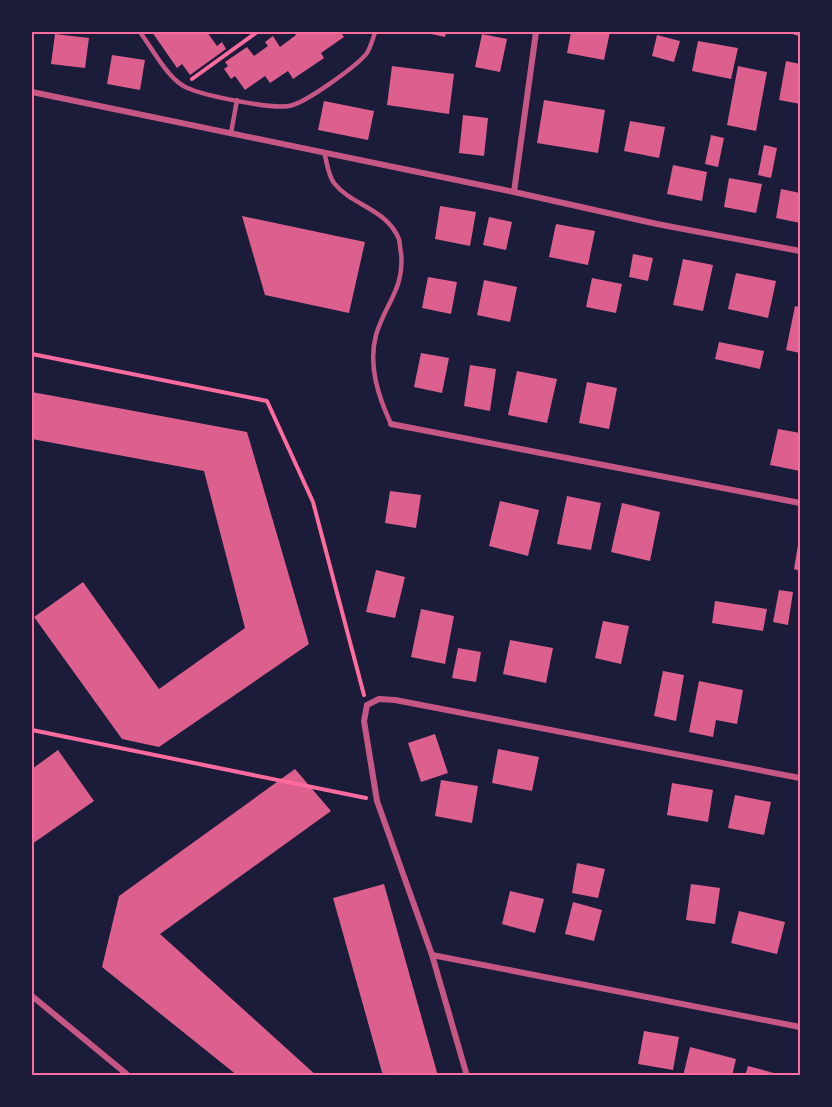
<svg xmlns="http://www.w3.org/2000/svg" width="832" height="1107" font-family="Overpass,sans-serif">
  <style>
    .building { fill: #dd5f8e }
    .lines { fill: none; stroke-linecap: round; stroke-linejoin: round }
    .path { stroke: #ff6b9d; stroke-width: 4 }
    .service { stroke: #c65784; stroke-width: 4.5 }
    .minor { stroke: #c65784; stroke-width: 6 }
    .neatline { fill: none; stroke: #ff6b9d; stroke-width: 2 }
  </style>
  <rect width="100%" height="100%" fill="#1b1b3a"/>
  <path class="building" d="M152,32h55l10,14 5,-4 4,7 -36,26 -8,-11 -5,4z
    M293,32h53l-4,2 2,3 -23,16 3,5 -31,21 -5,-8 -18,12 -5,-7 -20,14 -10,-14 -4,3 -7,-10 4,-3 -3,-4 22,-15 7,9 14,-10 -3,-4 8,-6 7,11 16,-12z
    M422,32h24l-1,5z
    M571,32h39l-6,28 -37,-7z
    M55,34l34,4 -4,30 -34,-4z
    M482,34l25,5 -7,33 -25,-5z
    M657,35l23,6 -6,21 -22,-6z
    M698,41l40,7 -7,31 -39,-8z
    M112,55l33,5 -5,30 -33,-6z
    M786,61l14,3v40l-21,-4z
    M392,66l62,8 -5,40 -62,-9z
    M738,66l29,6 -11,59 -29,-6z
    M544,100l61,10 -7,43 -61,-10z
    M324,101l50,10 -6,29 -50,-10z
    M463,115l25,3 -4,38 -25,-3z
    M630,121l35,6 -6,31 -35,-7z
    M711,135l13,3 -6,29 -13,-3z
    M764,145l13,3 -6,30 -13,-3z
    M673,165l34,7 -5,29 -35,-7z
    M729,178l33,6 -6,29 -32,-6z
    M781,189l19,4v30l-24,-5z
    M440,206l36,6 -6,34 -35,-7z
    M242,216l123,26 -16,71 -84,-18z
    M489,217l23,5 -6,28 -23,-5z
    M556,224l39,7 -7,34 -39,-8z
    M633,254l20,4 -5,23 -19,-4z
    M683,259l30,6 -10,46 -30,-6z
    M736,273l40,8 -8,37 -40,-9z
    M428,277l29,5 -6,32 -29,-6z
    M592,278l30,6 -6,29 -30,-6z
    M484,280l33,7 -7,35 -33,-7z
    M795,306l5,1v46l-14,-3z
    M719,342l45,9 -4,18 -45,-10z
    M421,353l28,5 -7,35 -28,-6z
    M470,365l26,4 -6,42 -26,-5z
    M517,371l40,8 -10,44 -39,-8z
    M587,382l30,6 -8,41 -30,-6z
    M32,392l215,40 62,212 -150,103 -37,-8 -88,-122 49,-35 76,107 86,-61 -41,-157 -172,-32z
    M778,429l22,4v38l-30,-6z
    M390,491l31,4 -5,33 -31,-5z
    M567,496l34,7 -10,47 -34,-6z
    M500,501l39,9 -11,46 -39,-10z
    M622,503l38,9 -10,49 -39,-9z
    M799,539h1v32l-6,-2z
    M376,570l29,7 -10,41 -29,-6z
    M779,590l14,2 -5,33 -15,-3z
    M715,601l52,8 -4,22 -51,-8z
    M421,609l33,7 -9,48 -34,-7z
    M603,621l26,5 -8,38 -26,-6z
    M510,640l43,8 -7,35 -43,-9z
    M458,648l23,4 -5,30 -24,-4z
    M663,671l21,4 -8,46 -22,-5z
    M699,681l44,9 -6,34 -21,-4 -3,17 -24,-5z
    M435,734l13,39 -27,9 -13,-39z
    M498,749l41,8 -7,34 -40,-8z
    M58,750l36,51 -62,43v-75z
    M295,769l36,42 -171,123 157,142h-79l-136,-109 17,-71z
    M441,780l37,6 -6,37 -37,-7z
    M672,783l41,7 -5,32 -41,-7z
    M735,795l36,7 -7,33 -36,-7z
    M577,863l28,6 -7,29 -26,-5z
    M384,884l54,192h-55l-50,-178z
    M691,884l29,4 -5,36 -29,-4z
    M510,891l34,8 -9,34 -33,-9z
    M573,902l29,8 -8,31 -29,-7z
    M739,911l46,11 -8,32 -46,-11z
    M644,1031l35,6 -6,33 -35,-6z
    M690,1047l46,12 -4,17h-49z
    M748,1066l33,9v1h-36z"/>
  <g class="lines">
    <path class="path" d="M192,79l65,-47
      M32,354l235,47 46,101 51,193
      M32,730l334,68"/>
    <path class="service" d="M140,32c11,15 26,43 42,53 14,10 89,24 107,21 15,-2 68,-40 78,-53 4,-7 6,-14 8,-21
      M231,133l6,-33
      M324,152c3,10 4,23 10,31 18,23 52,25 65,56 1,4 1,10 2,14 4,35 -16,51 -25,82 -8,30 2,61 15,89"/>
    <path class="minor" d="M795,32l5,1
      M32,92l482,100 143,32 143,27
      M514,192l22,-160
      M391,424l409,79
      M432,955l368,72
      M32,996l97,80
      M467,1076l-35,-121 -55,-154 -13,-80 3,-16 12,-6 16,1 405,78"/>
  </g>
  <rect width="832" height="1107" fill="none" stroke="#1b1b3a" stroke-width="66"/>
  <rect x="33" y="33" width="766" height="1041" class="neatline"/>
</svg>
